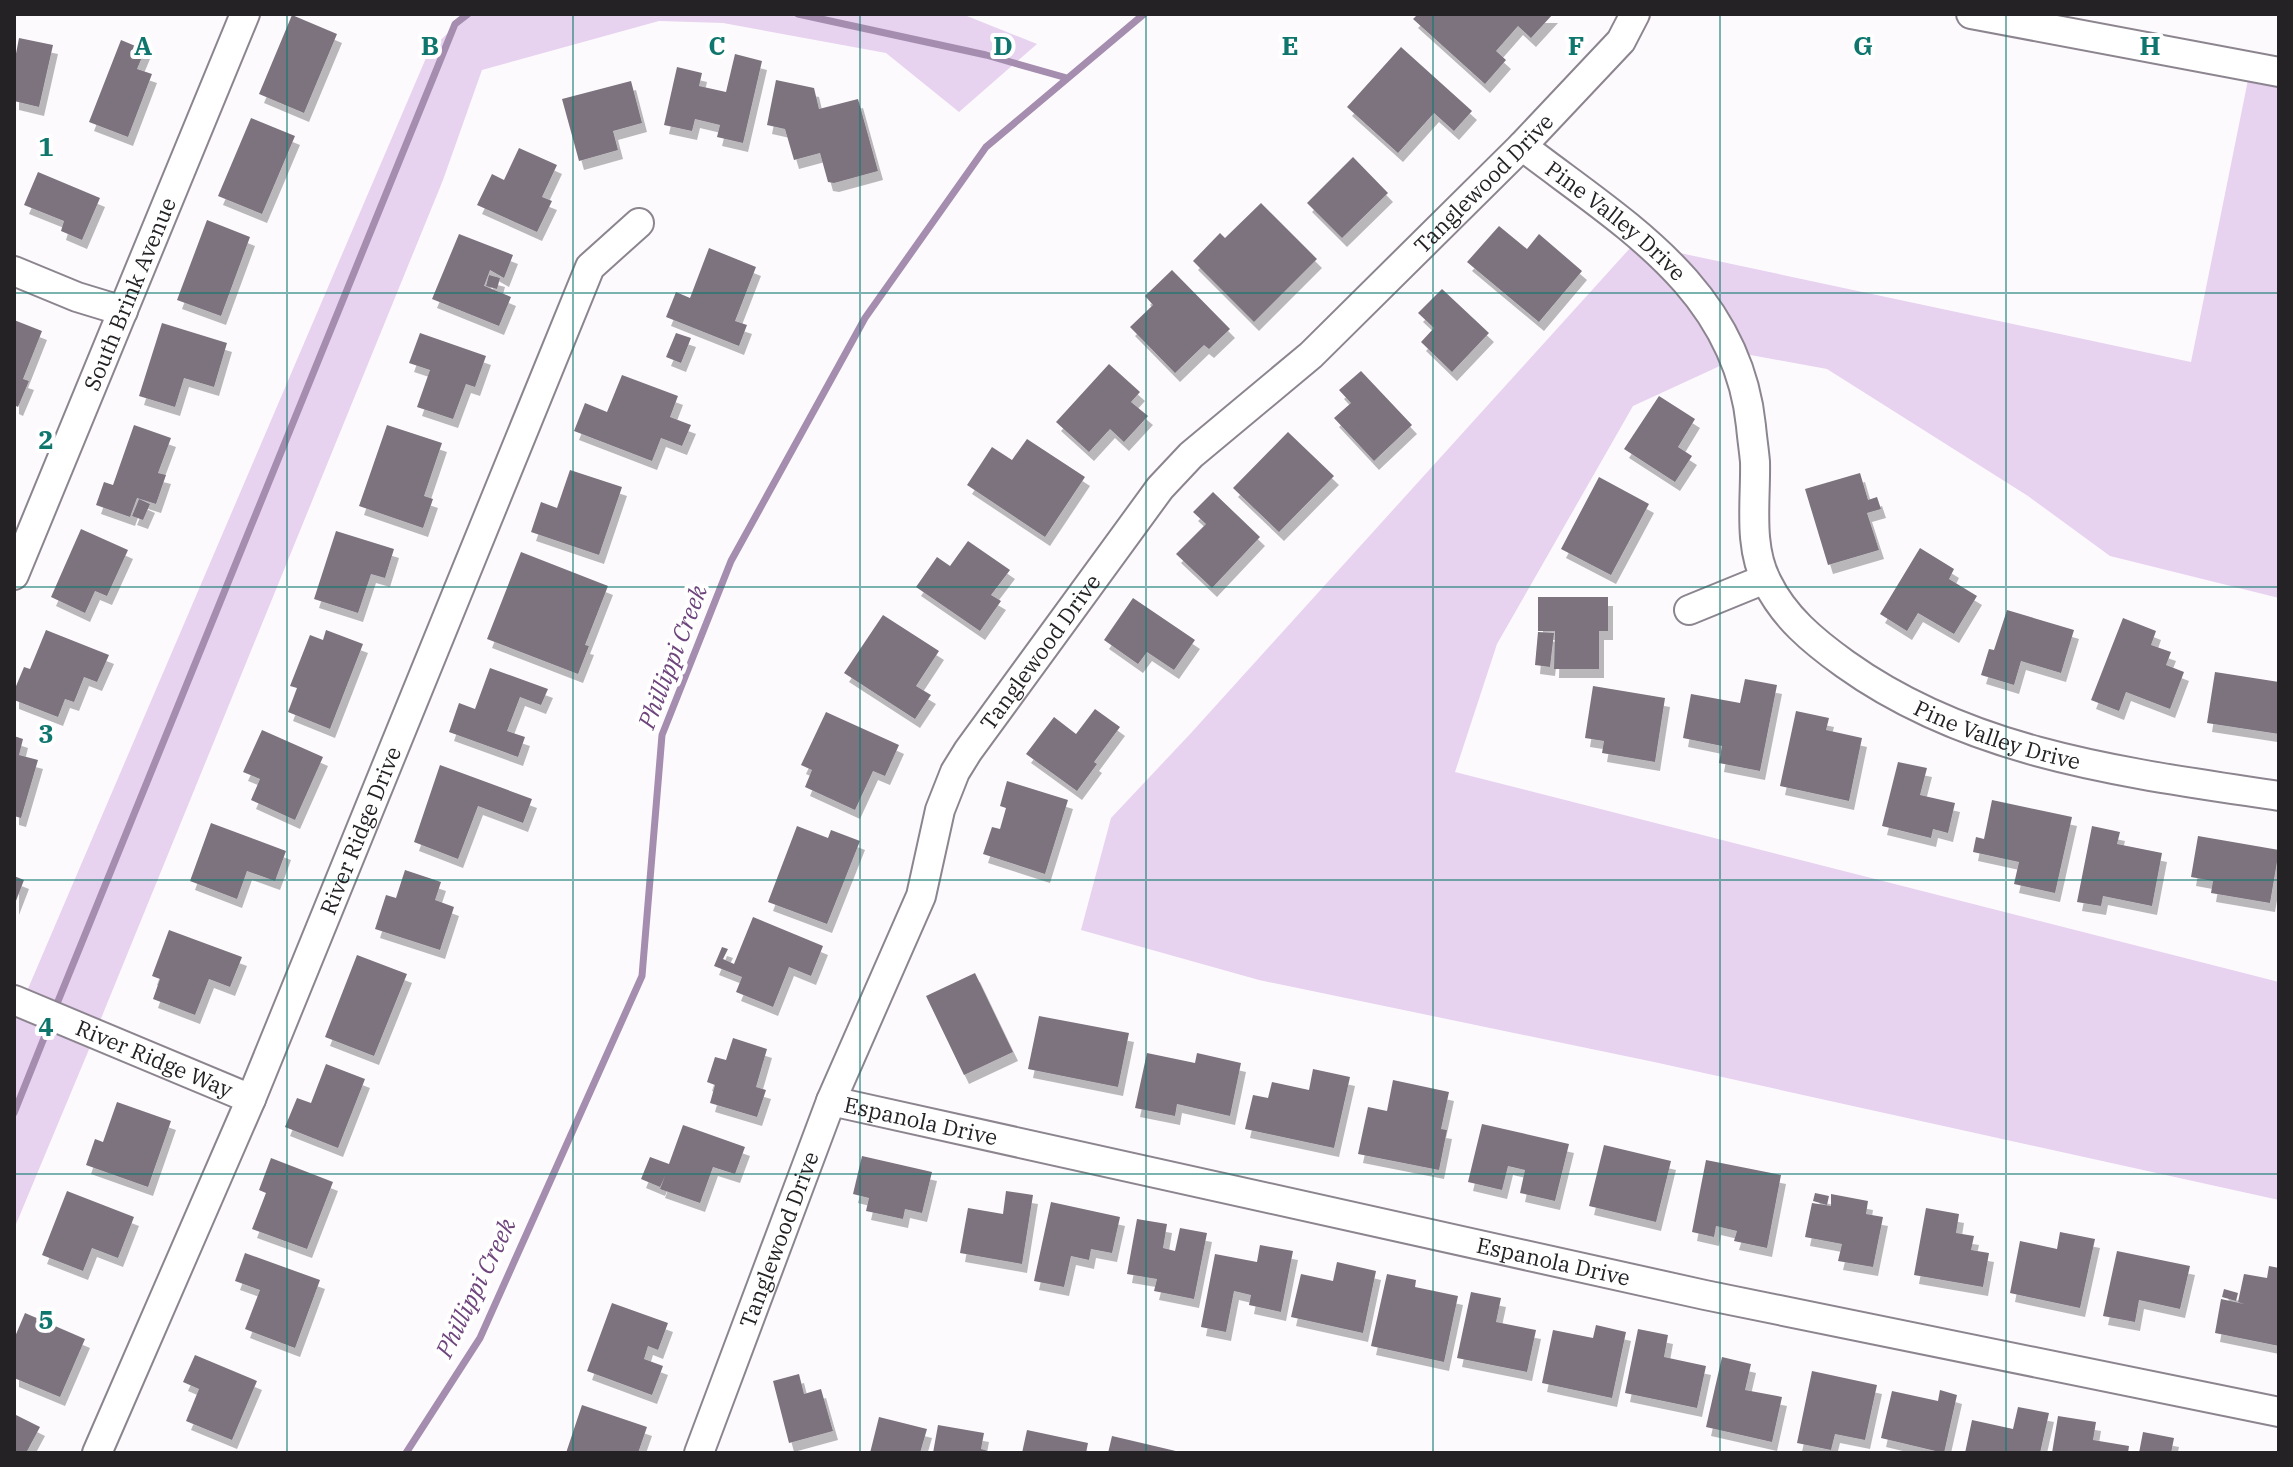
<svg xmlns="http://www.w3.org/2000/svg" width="2293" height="1467" font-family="'IBM Plex Serif',serif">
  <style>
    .green { fill: #e7d3ef }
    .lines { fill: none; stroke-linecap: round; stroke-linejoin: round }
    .stream { stroke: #a48dae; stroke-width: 7 }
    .building { fill: #7b737e; filter: url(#shadow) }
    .street-casing { stroke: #8c858f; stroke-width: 32 }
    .street { stroke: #fff; stroke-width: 28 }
    .grid { fill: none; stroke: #0f766e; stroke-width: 2; stroke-opacity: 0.55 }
    .labels { text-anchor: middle; stroke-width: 8; stroke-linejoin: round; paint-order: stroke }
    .street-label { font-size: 22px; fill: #252226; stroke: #fff }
    .water-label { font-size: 24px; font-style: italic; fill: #6e447d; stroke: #fff }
    .grid-label { font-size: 26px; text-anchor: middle; font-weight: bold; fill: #0f766e; stroke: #fff; stroke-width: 8; stroke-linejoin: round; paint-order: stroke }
  </style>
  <defs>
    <filter id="shadow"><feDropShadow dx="5" dy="9" stdDeviation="0" flood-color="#0004"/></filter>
  </defs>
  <rect width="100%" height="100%" fill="#fdfafe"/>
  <path class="green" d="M468,14h494l75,30 -78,68 -73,-59 -163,-30 -64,-2 -177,49 -39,110 -343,841 -73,-30 402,-940z
    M2248,80l31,6v512l-169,-42 -82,-60 -201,-127 -82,-15 -22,-47 -14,-22 -29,-32 511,109z
    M1631,247l34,28 37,46 20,44 -89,41 -136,238 -42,128 824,210v218l-625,-138 -395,-82 -178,-50 30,-112 80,-85z
    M16,1016l74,31 -76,182v-209z"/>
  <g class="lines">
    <path class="stream" d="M798,14l188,41 81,23
      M54,1011l401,-987 13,-10
      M14,1113l36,-90
      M406,1453l74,-115 162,-362 20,-241 69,-174 134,-243 121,-171 158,-133"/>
  </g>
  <path class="building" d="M1418,14h135l-22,24 -13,-12 -22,25 10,9 -21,24 -72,-65z
    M292,15l45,19 -33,79 -45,-19z
    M19,38l34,7 -14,62 -25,-6v-37z
    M121,40l24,10 -8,19 15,5 -24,63 -39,-15z
    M1401,47l71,64 -18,20 -20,-18 -36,40 -51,-46z
    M735,54l27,7 -19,82 -26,-6 3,-12 -25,-6 -3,12 -28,-6 13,-58 25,6 -3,13 27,6z
    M776,80l38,8 5,21 39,-10 20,72 -44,12 -6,-1 -8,-29 -26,7 -9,-31 -18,-4z
    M631,81l11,42 -29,8 5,19 -39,11 -17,-62z
    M251,118l44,18 -33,78 -44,-18z
    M519,148l38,17 -15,32 10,4 -15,31 -60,-27 15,-31 12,6z
    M1353,157l35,36 -46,45 -35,-35z
    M38,172l62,26 -18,42 -21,-9 3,-10 -40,-16z
    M1261,203l56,56 -63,63 -61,-61 27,-28 5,5z
    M207,220l43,17 -29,79 -44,-16z
    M1499,226l28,23 12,-15 43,37 -43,51 -72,-60z
    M459,234l54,21 -9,23 -14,-8 -6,16 -2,-1 29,12 -12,29 -67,-27z
    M709,248l47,19 -21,54 12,4 -8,21 -73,-29 10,-25 14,6z
    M1172,270l58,59 -21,20 -5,-4 -29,28 -45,-46 23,-22 -8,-9z
    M489,275l11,3 -3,11 -11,-3z
    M1442,289l47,44 -37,39 -31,-30 13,-14 -16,-15z
    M14,320l28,11 -19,48 6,2 -11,26 -4,-2z
    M162,323l65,20 -13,44 -30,-9 -9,29 -36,-11z
    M420,333l66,23 -11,31 -9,-3 -13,35 -36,-12 13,-37 -21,-7z
    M676,333l15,5 -10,25 -15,-6z
    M1109,364l31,28 -9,10 17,14 -24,26 -14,-13 -21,23 -33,-30z
    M1361,371l51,54 -38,36 -40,-43 17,-15 -12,-13z
    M622,375l56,21 -8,21 21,8 -9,21 -21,-8 -9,23 -78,-30 11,-28 22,9z
    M1659,396l36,23 -17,28 14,9 -17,26 -51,-33z
    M134,425l37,13 -13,35 8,2 -10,29 -19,-6 -7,19 -34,-12 8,-23 9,3z
    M387,425l55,18 -18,53 9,3 -10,29 -64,-22z
    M1288,432l46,44 -55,56 -46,-44z
    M1027,439l58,38 -40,60 -78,-52 25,-38 20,13z
    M570,470l52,17 -23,68 -68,-23 10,-30 16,6z
    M1860,473l8,27 9,-3 4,12 -14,4 12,37 -51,15 -23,-76z
    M1599,477l50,27 -38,71 -50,-26z
    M1213,492l47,45 -48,51 -36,-34 30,-30 -13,-12z
    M139,499l11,5 -7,16 -11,-4z
    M81,529l47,21 -21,46 -12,-5 -10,22 -34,-16z
    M336,531l58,18 -9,29 -14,-4 -13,39 -44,-14z
    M968,541l42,29 -19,25 10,6 -21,30 -64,-44 21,-30 13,9z
    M1920,548l34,21 -5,10 28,17 -23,38 -36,-21 -11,18 -27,-17z
    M521,552l87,34 -23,59 4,1 -11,28 -91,-35z
    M1538,597h70v34h-9v38h-45l1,-38h-17z
    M1133,598l62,42 -21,30 -27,-18 -9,12 -34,-24z
    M2007,610l67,20 -13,43 -40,-12 -7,24 -33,-10 8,-26 5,1z
    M883,615l56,36 -23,35 15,9 -16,24 -71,-46z
    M2123,618l33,13 -5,14 20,7 -5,13 18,7 -14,37 -44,-17 -7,19 -28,-11z
    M46,630l63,25 -12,27 -13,-5 -10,25 -9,-3 -7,18 -44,-17v-9l10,-24 6,2z
    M326,630l37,14 -33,85 -42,-17 9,-24 -7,-2 20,-51 13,5z
    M1538,632l16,1 -4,34 -15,-2z
    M490,668l58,21 -7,16 -21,-8 -13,34 18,6 -7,20 -69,-25 10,-29 16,6z
    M2215,672l64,10v52l-72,-11z
    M1745,679l32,6 -17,86 -41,-8 3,-17 -39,-8 8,-44 49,9z
    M1593,686l72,12 -10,64 -53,-9 2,-12 -19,-3z
    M1095,709l25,18 -26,35 3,2 -20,27 -51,-37 28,-37 22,17z
    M1796,711l33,7 -3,12 36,8 -13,63 -69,-15z
    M826,712l73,33 -14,31 -12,-5 -18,39 -50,-23 7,-17 -11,-5z
    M262,730l61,27 -28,63 -44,-20 9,-21 -17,-7z
    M14,736l9,3 -4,16 19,5 -17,58 -7,-2z
    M1898,762l29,6 -7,27 35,8 -7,30 -15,-4 -2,9 -49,-12z
    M440,765l92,34 -9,24 -45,-17 -20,53 -44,-17z
    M1007,781l61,19 -23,74 -62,-20 9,-27 8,2 6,-21 -6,-2z
    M1992,800l80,17 -17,76 -41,-9 5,-22 -46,-10 3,-15 8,2z
    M211,823l75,28 -11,30 -28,-10 -10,28 -47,-18z
    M797,826l31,12 3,-8 29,11 -33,83 -59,-22z
    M2092,826l28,6 -3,12 45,9 -10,53 -49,-10 -2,10 -24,-4z
    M2198,836l81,14 -9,53 -59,-10 2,-12 -22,-4z
    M405,870l36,12 -6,18 19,7 -14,43 -65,-21 11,-34 10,3z
    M14,876l10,4 -10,26z
    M753,917l70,29 -12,30 -22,-9 -16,40 -37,-15 6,-15 -28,-11 8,-19 6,2 -5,10 11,5z
    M169,930l73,27 -12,30 -21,-8 -14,36 -42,-16 7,-20 -8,-3z
    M357,955l50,19 -33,82 -49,-19z
    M975,973l38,79 -49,23 -38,-79z
    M1039,1016l90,17 -11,54 -90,-18z
    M733,1038l34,11 -11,38 10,3 -9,27 -47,-14 5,-18 -8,-3 8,-25 11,3z
    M1147,1053l48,10 2,-10 44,10 -11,53 -53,-12 -2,12 -40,-8z
    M326,1064l39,15 -27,69 -53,-21 12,-29 14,5z
    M1313,1069l37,8 -16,71 -89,-19 8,-34 15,3 4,-16 37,8z
    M1393,1080l56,12 -8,37 6,1 -8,40 -81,-16 10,-47 19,4z
    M117,1102l54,19 -23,66 -62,-22 9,-26 8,3z
    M1482,1124l87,20 -14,57 -35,-8 5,-23 -17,-4 -6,24 -34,-8z
    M683,1125l62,22 -10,27 -22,-7 -13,36 -40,-14 5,-13 -5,11 -19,-8 9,-22 19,7z
    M1604,1145l67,16 -15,61 -67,-16z
    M862,1156l70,16 -10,41 -17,-4 -2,10 -37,-8 3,-13 -16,-4z
    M271,1158l62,24 -26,67 -55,-20 14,-36 -7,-3z
    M1706,1160l75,15 -14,73 -33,-7 3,-10 -21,-5 -2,11 -22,-5z
    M67,1191l67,26 -16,41 -26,-10 -9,23 -41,-16z
    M1006,1191l27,4 -11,69 -62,-11 8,-45 35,6z
    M1815,1193l14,3 -2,9 -14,-4z
    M1831,1194l37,7 -2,13 17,3 -10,50 -35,-6 4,-17 -37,-7 7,-34 19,3z
    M1051,1202l69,15 -8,36 -21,-4 -2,11 -18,-4 -7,31 -30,-6z
    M1926,1208l33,6 -3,19 18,3 -3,14 18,3 -6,34 -69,-12z
    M1137,1219l30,5 -4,24 12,3 5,-23 27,5 -13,66 -40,-8 3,-12 -30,-5z
    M2060,1232l35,7 -15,69 -70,-15 10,-52 37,8z
    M1260,1245l33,6 -12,61 -32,-7 2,-10 -17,-4 -8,41 -25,-5 14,-73 42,8z
    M2117,1251l73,15 -10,43 -41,-9 -4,22 -32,-6z
    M245,1253l75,27 -25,68 -50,-19 15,-39 -25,-9z
    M1337,1262l39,9 -13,62 -72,-16 10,-43 32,7z
    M2269,1266l10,2v78l-64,-13 6,-34 23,5 -6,-2 6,-28 23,4z
    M1387,1274l29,6 -1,7 43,9 -14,66 -73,-16z
    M2224,1289l14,4 -2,8 -14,-4z
    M1471,1292l30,6 -5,24 40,8 -9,42 -70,-14z
    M612,1303l56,20 -10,27 -10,-4 -4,13 19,7 -11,29 -65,-24z
    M25,1313l60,26 -25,58 -46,-19v-39z
    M1596,1325l30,7 -14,66 -70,-15 11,-53 40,8z
    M1638,1329l30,6 -4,22 42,9 -9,42 -72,-15z
    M195,1355l62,26 -25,59 -46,-19 13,-32 -16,-7z
    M1722,1357l29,7 -6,26 37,7 -10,45 -66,-15z
    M1812,1371l65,14 -12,55 -30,-6 -4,16 -34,-7z
    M799,1374l5,20 17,-5 12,42 -44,12 -16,-62z
    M1940,1390l17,5 -13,58 -63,-15 11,-47 46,10z
    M582,1405l65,22 -9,26h-72z
    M2018,1407l31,6 -9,40h-75l7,-33 41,9z
    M14,1414l26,13 -14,26h-12z
    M2058,1416l38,6 -3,18 36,6 -1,7h-76z
    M879,1417l48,12 -7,24h-50z
    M938,1425l46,8 -3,16 14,4h-62z
    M1027,1430l61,13 -2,10h-64z
    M2143,1432l31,6 -3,15h-32z
    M1112,1436l68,16v1h-72z"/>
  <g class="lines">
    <g class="street-casing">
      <g id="street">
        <path d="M1971,14l308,58"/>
        <path id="s1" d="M1522,146c100,77 215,142 229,280 1,12 3,24 4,36 1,38 -7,84 12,120 17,35 46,59 78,82 127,91 283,109 434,132"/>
        <path d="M14,271l63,26 46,14"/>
        <path id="s2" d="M14,575l231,-561"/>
        <path d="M1689,610l76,-31"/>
        <path id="s3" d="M14,1000l237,99"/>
        <path id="s4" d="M831,1101l874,194 574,117"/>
        <path id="s5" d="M97,1453l154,-354 339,-832 49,-44"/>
        <path id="s6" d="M699,1453l132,-352 90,-205 19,-86 15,-38 13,-21 192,-263 31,-33 120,-100 211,-209 99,-105 14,-27"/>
      </g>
    </g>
    <use href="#street" class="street"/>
  </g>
  <path class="grid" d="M287,14v1439M573,14v1439M860,14v1439M1146,14v1439M1433,14v1439M1720,14v1439M2006,14v1439M14,293h2265M14,587h2265M14,880h2265M14,1174h2265"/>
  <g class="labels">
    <g class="street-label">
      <text dy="8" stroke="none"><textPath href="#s6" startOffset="1524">Tanglewood Drive</textPath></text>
      <text dy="8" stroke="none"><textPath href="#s1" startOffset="120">Pine Valley Drive</textPath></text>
      <text dy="8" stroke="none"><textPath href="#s2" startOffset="304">South Brink Avenue</textPath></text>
      <text dy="8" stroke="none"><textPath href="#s6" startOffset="876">Tanglewood Drive</textPath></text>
      <text dy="8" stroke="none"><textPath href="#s1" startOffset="816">Pine Valley Drive</textPath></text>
      <text dy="8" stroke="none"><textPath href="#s5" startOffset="676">River Ridge Drive</textPath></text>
      <text dy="8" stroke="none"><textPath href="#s3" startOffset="152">River Ridge Way</textPath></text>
      <text dy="8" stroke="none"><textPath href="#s4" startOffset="92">Espanola Drive</textPath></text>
      <text dy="8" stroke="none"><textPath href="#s6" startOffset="228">Tanglewood Drive</textPath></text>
      <text dy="8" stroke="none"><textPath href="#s4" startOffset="740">Espanola Drive</textPath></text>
    </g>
    <g class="water-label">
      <text transform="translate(673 657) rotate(-69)" y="8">Phillippi Creek</text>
      <text transform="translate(476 1288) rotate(-64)" y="8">Phillippi Creek</text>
    </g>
  </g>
  <g class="grid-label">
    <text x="143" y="55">A</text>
    <text x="430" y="55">B</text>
    <text x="717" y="55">C</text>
    <text x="1003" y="55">D</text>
    <text x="1290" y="55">E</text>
    <text x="1576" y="55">F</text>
    <text x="1863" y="55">G</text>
    <text x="2150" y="55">H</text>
    <text x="46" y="156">1</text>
    <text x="46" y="449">2</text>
    <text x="46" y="743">3</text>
    <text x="46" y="1036">4</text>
    <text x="46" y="1329">5</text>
  </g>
  <rect width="2293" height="1467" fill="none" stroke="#252226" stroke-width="32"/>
</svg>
